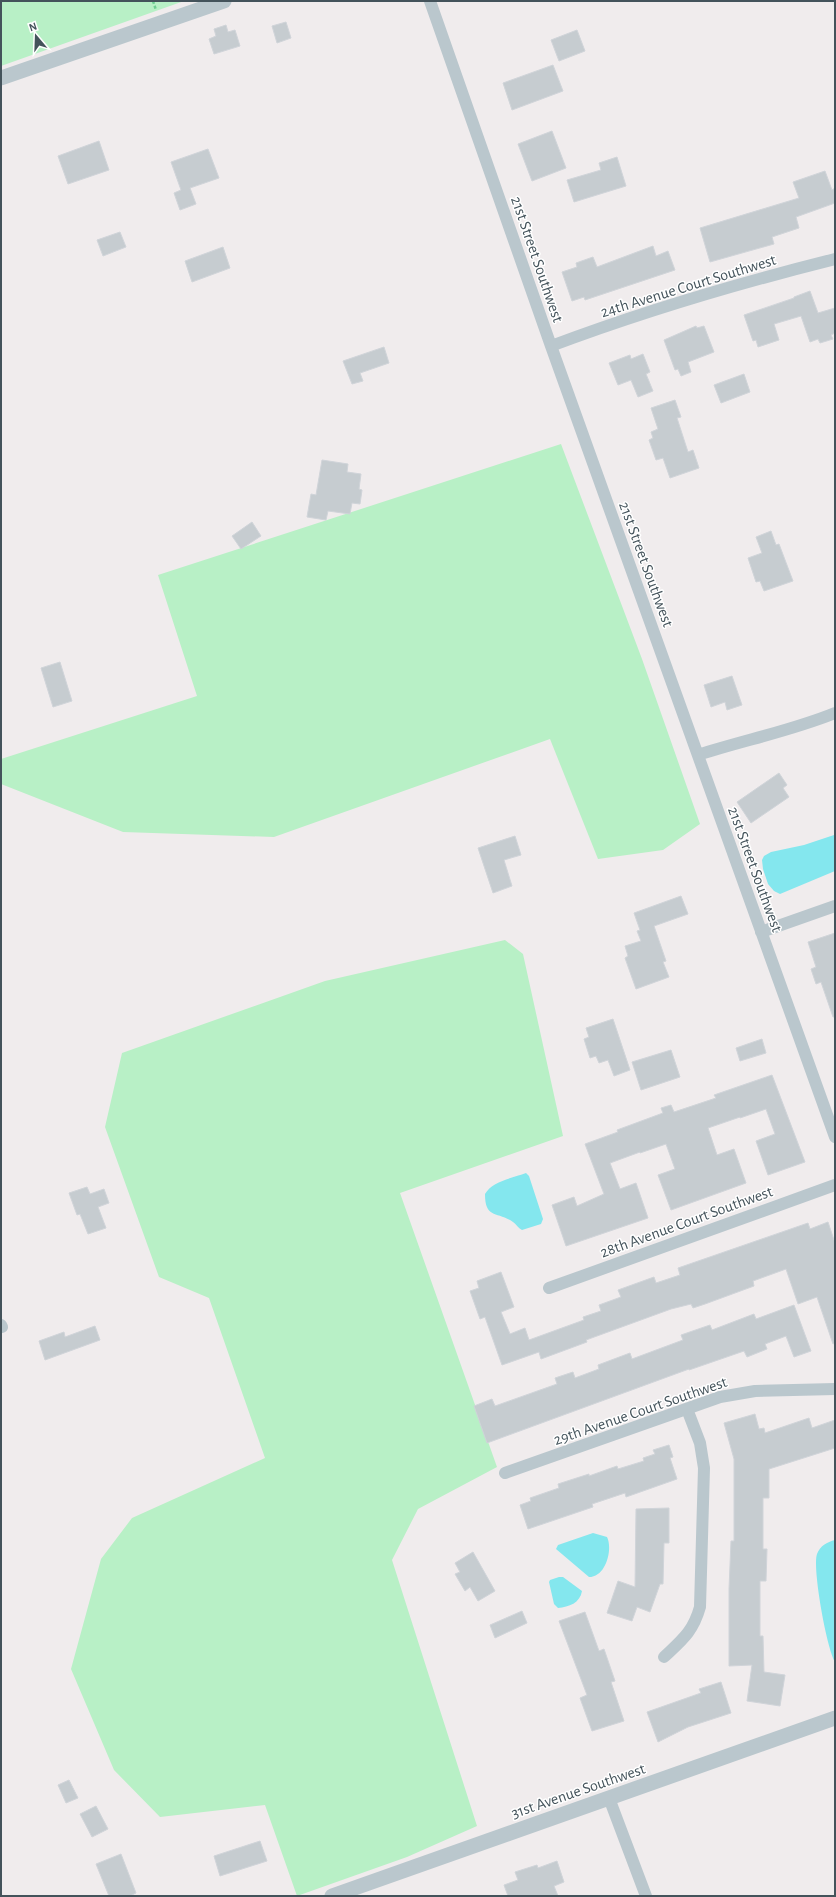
<svg xmlns="http://www.w3.org/2000/svg" width="836" height="1897" font-family="'Alegreya Sans',sans-serif">
  <style>
    .green { fill: #b8f0c6 }
    .water { fill: #84e7ee }
    .building { fill: #c6ccd0; stroke: #d0d4d9 }
    .lines { fill: none; stroke-linecap: round; stroke-linejoin: round }
    .path { stroke: #6fcf92; stroke-width: 2.5; stroke-dasharray: 3 2; stroke-linecap: butt }
    .minor { stroke: #bac7cd; stroke-width: 12 }
    .tertiary { stroke: #bac7cd; stroke-width: 15 }
    .labels { text-anchor: middle; stroke-width: 3; stroke-linejoin: round; paint-order: stroke }
    .street-label { font-size: 16px; fill: #44535b; stroke: #fff }
  </style>
  <rect width="100%" height="100%" fill="#f0eced"/>
  <path class="green" d="M1,1h183l-183,65z
    M561,444l81,215 58,165 -37,26 -65,9 -48,-120 -276,98 -151,-5 -122,-48v-25l196,-63 -39,-121z
    M505,940l18,14 40,182 -163,57 97,274 -79,42 -26,51 85,266 -70,31 -110,39 -32,-91 -105,12 -46,-47 -43,-101 30,-110 31,-41 133,-60 -56,-160 -50,-21 -54,-150 17,-74 203,-72z"/>
  <path class="water" d="M834,835l1,36 -55,23 -6,-3 -6,-7 -5,-15 -1,-9 2,-4 7,-4 33,-7z
    M526,1173l3,3 14,43 -2,5 -19,6c-4,-2 -6,-6 -9,-8 -16,-11 -28,-3 -28,-28 7,-13 28,-16 41,-21z
    M593,1533l14,4c6,12 -1,40 -18,40l-33,-28 2,-4z
    M835,1540v122c-8,-12 -23,-94 -18,-108 3,-8 10,-12 18,-14z
    M559,1577h4l19,14c-2,12 -13,16 -24,17l-4,-4 -5,-22 1,-2z"/>
  <path class="building" d="M286,22l5,16 -14,5 -5,-17z
    M226,25l2,7 7,-2 5,16 -26,8 -5,-15 7,-3 -2,-7z
    M577,30l8,21 -26,10 -8,-21z
    M553,65l10,26 -51,19 -9,-27z
    M552,131l14,37 -34,13 -14,-37z
    M99,141l10,29 -41,14 -10,-28z
    M208,149l11,29 -29,10 6,16 -16,6 -6,-17 7,-3 -10,-28z
    M617,157l9,29 -52,16 -7,-22 34,-10 -2,-7z
    M825,171l7,19 3,-2v15l-39,14 3,11 -27,9 2,7 -64,18 -10,-34 99,-30 -6,-16z
    M120,232l6,15 -23,9 -6,-16z
    M653,246l3,10 12,-5 7,19 -90,30 -1,-3 -12,4 -10,-29 15,-5 -1,-4 17,-6 4,10z
    M223,247l7,21 -38,14 -7,-21z
    M810,291l8,22 17,-5v25l-4,2 2,4 -13,4 -2,-4 -8,3 -9,-26 -27,8 5,16 -21,7 -2,-7 -3,1 -9,-26 50,-17v-1z
    M696,326l1,2 7,-2 10,26 -26,10 3,10 -10,4 -3,-7 -3,1 -11,-30z
    M384,347l5,16 -29,10 3,8 -11,3 -9,-23z
    M643,354l7,18 -4,2 7,17 -15,6 -7,-17 -13,5 -9,-22 21,-8 1,4z
    M744,374l6,18 -29,11 -7,-18z
    M675,400l6,17 -4,1 11,34 5,-2 6,18 -29,10 -7,-20 -7,2 -7,-20 4,-2 -2,-6 7,-3 -7,-21z
    M322,460l26,4 -1,8 14,2 -2,15 3,1 -2,14 -8,-1 -2,11 -22,-3 -2,9 -19,-3 4,-23 5,1z
    M252,522l9,14 -20,13 -9,-13z
    M771,531l5,14 3,-1 14,37 -29,10 -4,-10 -4,1 -8,-24 14,-5 -6,-16z
    M60,662l12,39 -19,6 -12,-39z
    M732,676l10,29 -15,5 -2,-8 -14,5 -7,-22z
    M779,773l8,12 -4,3 6,9 -38,26 -14,-21z
    M515,836l6,19 -17,5 8,26 -19,7 -15,-45z
    M681,896l7,18 -34,12 12,35 -3,1 6,15 -33,12 -11,-31 3,-2 -3,-10 16,-5 -4,-10 3,-1 -6,-17z
    M835,933v84h-2l-12,-35 -5,2 -5,-15 5,-2 -8,-25z
    M613,1019l17,51 -16,6 -6,-16 -9,3 -3,-7 -6,2 -6,-19 5,-2 -3,-9z
    M762,1039l4,14 -26,8 -4,-13z
    M671,1050l9,27 -39,13 -9,-28z
    M772,1075l33,87 -37,13 -12,-34 19,-7 -9,-25 -26,9v-1l-32,11 9,27 17,-6 12,34 -75,27 -13,-35 17,-6 -9,-25 -26,9v-1l-30,11 10,26 16,-6 12,35 -82,28 -14,-41 22,-8 3,9 27,-12 -19,-50 33,-12 -1,-2 46,-17 -2,-5 10,-3 3,7 42,-14 -2,-3z
    M87,1187l3,7 14,-5 5,14 -11,4 8,21 -18,6 -8,-20 -3,1 -8,-22z
    M828,1222l7,21v100l-2,1 -16,-47 -19,7 -12,-35 -33,12 1,5 -49,18 -12,4 -2,-4 -20,5 -85,31 1,2 -46,17 -2,-7 -37,13 -17,-48 -5,2 -10,-28 9,-3 -2,-7 24,-9 13,35 -13,5 9,22 15,-6 4,12 55,-20 -1,-3 18,-6 -2,-6 22,-8 -3,-7 36,-13 2,6 24,-8 -2,-7 130,-45 2,6z
    M794,1305l17,46 -17,6 -8,-21 -21,8 2,5 -20,8 -3,-6 -55,19v-1l-202,74 -13,-37 18,-7 3,7 62,-22 -2,-6 18,-6 2,6 24,-9 -1,-4 32,-12 2,6 51,-19 -2,-5 29,-10 2,5 42,-16 2,5z
    M95,1326l5,14 -55,20 -6,-19 25,-9 1,5z
    M755,1414l4,15 5,-1 1,5 44,-15 3,10 23,-8v28l-66,21v29h-6v51h4l-1,32h-6v55h3l1,36 21,3 -5,31 -33,-5 5,-36 -23,1v-77l2,-48h3v-82l-10,-36z
    M669,1445l4,12 -3,1 7,21 -51,18 -1,-4 -33,11 1,3 -65,22 -8,-24 11,-4 -1,-3 29,-10 -1,-4 31,-10v2l28,-10 1,3 26,-8 -1,-3 12,-4 -2,-4z
    M669,1508v35h-5l-1,41h-3l-10,28 -13,-5 -5,14 -25,-8 11,-32 17,6 1,-78z
    M473,1552l22,39 -17,10 -8,-14 -5,4 -10,-17 5,-2 -5,-9z
    M522,1611l5,12 -32,15 -5,-13z
    M585,1612l14,39 5,-2 11,32 -4,1 13,39 -32,10 -12,-33 7,-3 -28,-74z
    M721,1682l10,31 -43,14 -30,15 -11,-30 54,-19 -2,-4z
    M69,1780l9,18 -12,5 -8,-18z
    M96,1806l12,23 -16,8 -12,-23z
    M260,1841l7,20 -47,15 -6,-20z
    M121,1854l15,39 -6,3h-21l-13,-32z
    M557,1861l7,21 -10,4 4,10h-50l-4,-11 14,-5 -3,-8 22,-7 1,3z"/>
  <g class="lines">
    <path class="path" d="M153,1l3,9"/>
    <path class="minor" d="M430,1l121,345 284,791
      M551,346c93,-35 188,-63 284,-87
      M698,755c46,-15 93,-24 137,-42
      M761,932l74,-26
      M549,1288l286,-103
      M1,1325l1,2
      M505,1473l215,-76 35,-6 80,-2
      M664,1657c18,-17 29,-25 36,-50l4,-139 -4,-25 -13,-34
      M609,1798l37,98"/>
    <path class="tertiary" d="M1,78l223,-77
      M332,1896l503,-178"/>
  </g>
  <g class="labels">
    <g class="street-label">
      <text transform="translate(538 259) rotate(71)" y="6">21st Street Southwest</text>
      <text transform="translate(688 285) rotate(-17)" y="6">24th Avenue Court Southwest</text>
      <text transform="translate(647 564) rotate(70)" y="6">21st Street Southwest</text>
      <text transform="translate(756 869) rotate(70)" y="6">21st Street Southwest</text>
      <text transform="translate(686 1221) rotate(-20)" y="6">28th Avenue Court Southwest</text>
      <text transform="translate(640 1410) rotate(-19)" y="6">29th Avenue Court Southwest</text>
      <text transform="translate(578 1790) rotate(-19)" y="6">31st Avenue Southwest</text>
    </g>
  </g>
  <rect width="836" height="1897" fill="none" stroke="#44535b" stroke-width="4"/>
  <g transform="translate(36 36) rotate(341)" stroke="#ffffff" stroke-width="3" paint-order="stroke">
  <path d="M0-3L7 15L0 10L-7 15Z" fill="#44535b"/>
  <text y="-6" font-size="11" font-weight="bold" text-anchor="middle" fill="#44535b">N</text>
  </g>
</svg>
